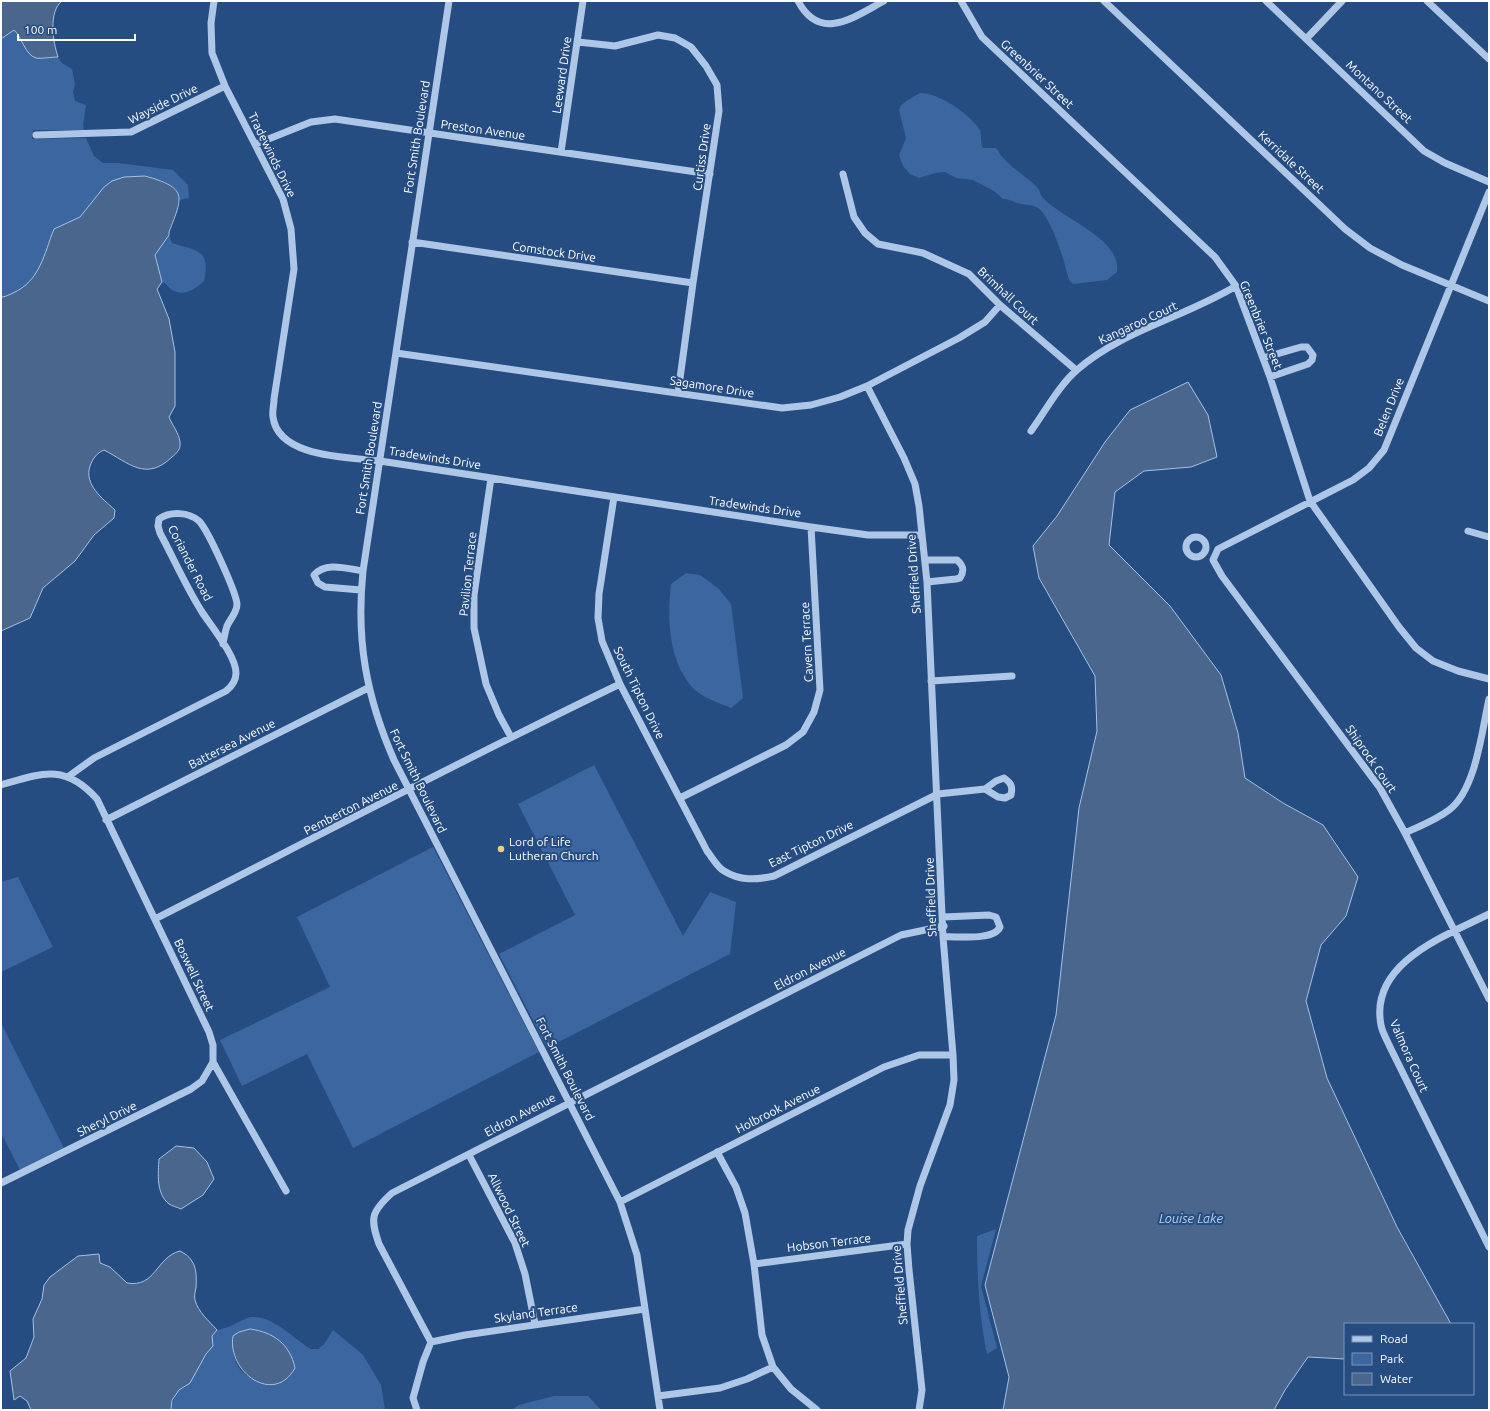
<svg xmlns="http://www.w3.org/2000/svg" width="1490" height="1411" font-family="Ubuntu,sans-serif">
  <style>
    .green { fill: #3b669f; fill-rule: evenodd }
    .water { fill: #4b668d; stroke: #a3c2e7 }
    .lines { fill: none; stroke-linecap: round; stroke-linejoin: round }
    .minor { stroke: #afc7e7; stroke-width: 7 }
    .poi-dot { fill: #f0ce74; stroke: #264d82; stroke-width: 1.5 }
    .labels { text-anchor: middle; stroke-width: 4; stroke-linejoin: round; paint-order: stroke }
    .street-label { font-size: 12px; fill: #fff; stroke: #264d82 }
    .poi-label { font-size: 12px; fill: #fff; stroke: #264d82; text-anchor: start }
    .water-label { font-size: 13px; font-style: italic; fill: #bad1ee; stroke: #264d82 }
  </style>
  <rect width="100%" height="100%" fill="#264d82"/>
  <path class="green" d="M14,30l22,28 22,-1 4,6 10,6 3,15 -2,8 2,9 11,4 -3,20 1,5h-51l-1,9 54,-1 8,18 9,7h15l55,7 15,15 1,13 -10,2c0,-17 -22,-20 -34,-24l-52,25 -13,16 -26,12 -15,42 -15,17 -20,9h-3v-258z
    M920,93c18,-1 51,22 60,37 2,6 0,12 3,18h13c3,3 4,7 7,10 10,11 23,18 33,28 4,4 4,10 8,13 19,20 78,40 73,73l-10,8 -34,4 -4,-4c-4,-16 -18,-67 -33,-73 -6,-3 -13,-2 -19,-4 -5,-2 -8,-4 -14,-4l-9,-8 -21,-11 -17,-2 -11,-6 -10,1 -16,5 -9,-4 -7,-8 -4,-11 7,-17 -7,-28 2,-5 7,-5z
    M169,235l3,8c25,8 39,6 32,38 -8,8 -20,16 -32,9 -4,-3 -5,-6 -10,-8l-7,-27z
    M686,573l14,2 18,13 13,16 12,94 -12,10c-12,-5 -30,-11 -38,-20 -25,-28 -26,-70 -22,-104z
    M594,765l89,171 27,-44 26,10 -6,52 -183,94 -48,-94 76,-39 -57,-111z
    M433,847l106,205 -186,96 -46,-94 -65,32 -22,-46 110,-53 -33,-70z
    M18,877l35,70 -52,25v-90z
    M1,1023l63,125 -44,22 -19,-37z
    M996,1229l-15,57 16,62 -10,6c-8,-39 -10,-78 -10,-118z
    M250,1317c24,-2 42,21 61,32h7l6,-5 9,-14 30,25 18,30 4,25h-214c2,-11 4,-18 14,-23l26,-40 1,-11 5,-6c11,-1 22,-9 33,-13zM250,1329c16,2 30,8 38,22 28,45 -66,46 -54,-15l5,-4z
    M554,1396h34l13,14h-90l8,-5z"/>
  <path class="water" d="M1,1h61c-14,11 -9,41 -4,56 -6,0 -18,2 -22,1 -11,-3 -14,-21 -22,-28l-13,9z
    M145,176c43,12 38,20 24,56v3l-14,20 7,27 -5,7 12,30 6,33v54l-6,11c3,8 10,16 11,25 1,7 -3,11 -8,15 -26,25 -43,6 -68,-7 -7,3 -11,8 -14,16 -6,19 12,32 25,44l-1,8 -20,17 -19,26 -32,27 -13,30 -29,13v-334c4,0 8,-2 12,-4 27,-12 31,-39 41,-64l26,-12 24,-30 8,-6 12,-4z
    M1188,382l20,33 9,42 -26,10 -47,4 -29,21 -6,53 61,61 51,69 17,58 7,45 38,25 40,22 35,52 -12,39 -25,29 -15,56 21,77 70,149 54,97h-106v35l-37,-2 -23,33 -11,20h-271l6,-33 -24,-92 71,-270 23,-207 18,-77 -2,-55 -56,-98 -6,-32 24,-30 48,-74 25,-32z
    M176,1146l18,2 13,14 7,17 -11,16 -22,14c-4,-2 -9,-3 -12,-5 -13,-10 -11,-31 -10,-45z
    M180,1251c16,8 17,20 16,37 -1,4 -2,8 -1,12 3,12 14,21 22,30l-5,6 1,10 -7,8 -16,29 -11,7 -7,10 -1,10h-140l-4,-9 -7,-5 -6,4 -4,-29 16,-13 8,-21 -1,-18 9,-20 2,-14 6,-8 28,-21 21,-2 1,9 10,4 17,16c29,5 29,-26 53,-32z
    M250,1329c23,3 40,15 45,39 -21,38 -68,4 -62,-32l6,-4z"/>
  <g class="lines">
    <path class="minor" d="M214,1l-3,22 1,30 13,33 58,113 8,30 3,40 -20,130c0,6 -2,12 -1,18 5,41 76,40 107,44l431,66 57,8h54
      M449,1l-86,570c-7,69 3,125 31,189l226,442 17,53 23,155
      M798,1c22,42 56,16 86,0
      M961,1l21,36 233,220 21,29 34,91 40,124 89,126 17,21 17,13 25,10 31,8
      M1104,1l241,228 25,19 32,17 87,36
      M1266,1l158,150 21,12 44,19
      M1427,1l62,58
      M1307,38l35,-37
      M578,42l37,4 43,-11 17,3 16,9 15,19 11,19 2,26 -26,172 -15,110
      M36,135l95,-3 94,-46
      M256,144l55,-22 24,-3 375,55
      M561,152l22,-151
      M843,174l11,43 11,16 13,11 45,9 46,21 31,31 76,65
      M1489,192l-105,258 -15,18 -16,12 -135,69 -5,11 9,16 158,212 25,45 84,166
      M412,242l281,41
      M396,353l386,55 29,-3 29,-8 27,-11 92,-48 26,-16 15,-17
      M1263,358l38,-11h6l6,8 -1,5 -4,4 -38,13
      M867,386l37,72 11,26 4,22 8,76 16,355 10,118 1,25 -4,25 -30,81 -12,44 -1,14 2,26 13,120 -3,20
      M1031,431c13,-18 29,-47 46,-61 44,-39 108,-53 159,-84
      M491,478l-17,117v33l12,56 13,31 12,22
      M614,497l-15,97 -1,24 4,23 18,43 87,167c5,6 10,16 17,20 16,10 32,9 50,5l164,-82 47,-5 13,8 7,1 6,-3c2,-9 0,-12 -7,-17l-8,3 -11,8
      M1468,531l21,6
      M1186 547a10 10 0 1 1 20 0a10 10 0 1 1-20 0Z
      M925,560h32c6,5 8,10 3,18l-4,1 -29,3
      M361,590l-36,-3 -7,-4 -4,-8c12,-14 34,-6 49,-4
      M931,681l81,-5
      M69,776l25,-18 132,-67c5,-4 10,-10 10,-18 0,-17 -25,-47 -34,-61 -16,-25 -28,-53 -42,-79l-2,-7 1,-7c11,-8 30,-7 40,2 9,9 37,71 38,83 0,9 -7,15 -10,22 -2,6 -3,12 -4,18
      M1,785c41,-12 64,-22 96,14l112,233 4,13v17l73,129
      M680,798l106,-53 17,-13 11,-20 6,-22 -9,-163
      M106,820l262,-132
      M1405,833c15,-7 31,-13 44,-23 27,-20 33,-80 40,-111
      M1489,914c-44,22 -120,49 -108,111 1,7 6,15 9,22l99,200
      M943,917l46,-2 7,2 4,10c-6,14 -43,9 -57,10
      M155,919c155,-79 309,-160 465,-235
      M717,1152l19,35 9,26 9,51 8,71 11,32 18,22 26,21
      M469,1155l46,88 10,31 10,50
      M1,1183l190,-94 11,-8 11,-19
      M620,1202l264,-135 35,-12h34
      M754,1264l153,-20
      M431,1342l34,-7 180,-26
      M658,1396l62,-8 27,-9 26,-12
      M417,1410l-4,-12 10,-36 8,-20 -52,-98c-9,-26 -8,-32 13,-51l509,-258 43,-9"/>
  </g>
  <circle class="poi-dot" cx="501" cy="849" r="4"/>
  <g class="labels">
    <g class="street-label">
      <text transform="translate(1037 74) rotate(43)" y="4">Greenbrier Street</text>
      <text transform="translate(562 75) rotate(-82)" y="4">Leeward Drive</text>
      <text transform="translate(1379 92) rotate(43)" y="4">Montano Street</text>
      <text transform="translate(163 104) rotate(-26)" y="4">Wayside Drive</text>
      <text transform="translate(483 130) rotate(8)" y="4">Preston Avenue</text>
      <text transform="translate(417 137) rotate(-81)" y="4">Fort Smith Boulevard</text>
      <text transform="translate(272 155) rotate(64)" y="4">Tradewinds Drive</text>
      <text transform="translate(702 157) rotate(-82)" y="4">Curtiss Drive</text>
      <text transform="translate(1291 162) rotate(43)" y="4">Kerridale Street</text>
      <text transform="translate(554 252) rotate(8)" y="4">Comstock Drive</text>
      <text transform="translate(1008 296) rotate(43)" y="4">Brimhall Court</text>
      <text transform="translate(1138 323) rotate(-25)" y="4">Kangaroo Court</text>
      <text transform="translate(1261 325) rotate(68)" y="4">Greenbrier Street</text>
      <text transform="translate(712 387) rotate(9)" y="4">Sagamore Drive</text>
      <text transform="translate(1389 407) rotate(-68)" y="4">Belen Drive</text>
      <text transform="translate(369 458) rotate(-81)" y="4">Fort Smith Boulevard</text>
      <text transform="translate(435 458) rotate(9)" y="4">Tradewinds Drive</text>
      <text transform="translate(755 507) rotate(8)" y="4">Tradewinds Drive</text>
      <text transform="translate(190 563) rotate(63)" y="4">Coriander Road</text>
      <text transform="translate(468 574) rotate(-84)" y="4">Pavilion Terrace</text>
      <text transform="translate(914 574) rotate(-94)" y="4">Sheffield Drive</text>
      <text transform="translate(807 642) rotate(-93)" y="4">Cavern Terrace</text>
      <text transform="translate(639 693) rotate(64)" y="4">South Tipton Drive</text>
      <text transform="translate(232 744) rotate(-27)" y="4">Battersea Avenue</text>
      <text transform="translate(1371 759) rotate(55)" y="4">Shiprock Court</text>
      <text transform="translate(418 781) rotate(64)" y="4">Fort Smith Boulevard</text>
      <text transform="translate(351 808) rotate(-27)" y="4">Pemberton Avenue</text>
      <text transform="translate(811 844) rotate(-26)" y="4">East Tipton Drive</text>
      <text transform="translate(931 897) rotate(-92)" y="4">Sheffield Drive</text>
      <text transform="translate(810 969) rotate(-27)" y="4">Eldron Avenue</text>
      <text transform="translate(194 975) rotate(65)" y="4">Boswell Street</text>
      <text transform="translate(1409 1056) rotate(66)" y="4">Valmora Court</text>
      <text transform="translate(565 1069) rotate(63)" y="4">Fort Smith Boulevard</text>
      <text transform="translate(778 1109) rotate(-27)" y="4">Holbrook Avenue</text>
      <text transform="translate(520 1115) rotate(-28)" y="4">Eldron Avenue</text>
      <text transform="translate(107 1119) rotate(-26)" y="4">Sheryl Drive</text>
      <text transform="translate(509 1210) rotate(64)" y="4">Allwood Street</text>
      <text transform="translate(829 1243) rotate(-7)" y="4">Hobson Terrace</text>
      <text transform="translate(900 1285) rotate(-95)" y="4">Sheffield Drive</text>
      <text transform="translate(536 1313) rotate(-8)" y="4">Skyland Terrace</text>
    </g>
    <g class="poi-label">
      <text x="509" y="846">Lord of Life<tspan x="509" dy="14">Lutheran Church</tspan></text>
    </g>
    <g class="water-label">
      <text x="1191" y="1223">Louise Lake</text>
    </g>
  </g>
  <rect width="1490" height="1411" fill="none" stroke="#ffffff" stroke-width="4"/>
  <rect x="1344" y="1323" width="130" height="72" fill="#264d82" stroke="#7d94b4"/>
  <rect x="1352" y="1336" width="20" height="6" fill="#afc7e7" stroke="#7d94b4"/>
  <text x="1380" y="1343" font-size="12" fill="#ffffff">Road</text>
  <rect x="1352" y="1353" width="20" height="12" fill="#3b669f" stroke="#7d94b4"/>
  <text x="1380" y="1363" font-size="12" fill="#ffffff">Park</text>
  <rect x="1352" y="1373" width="20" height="12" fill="#4b668d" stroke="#7d94b4"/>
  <text x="1380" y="1383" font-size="12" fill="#ffffff">Water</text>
  <path d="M18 34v6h117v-6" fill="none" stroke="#ffffff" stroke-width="2"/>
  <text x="24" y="34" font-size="12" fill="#ffffff" stroke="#264d82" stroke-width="3" paint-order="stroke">100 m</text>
</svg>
